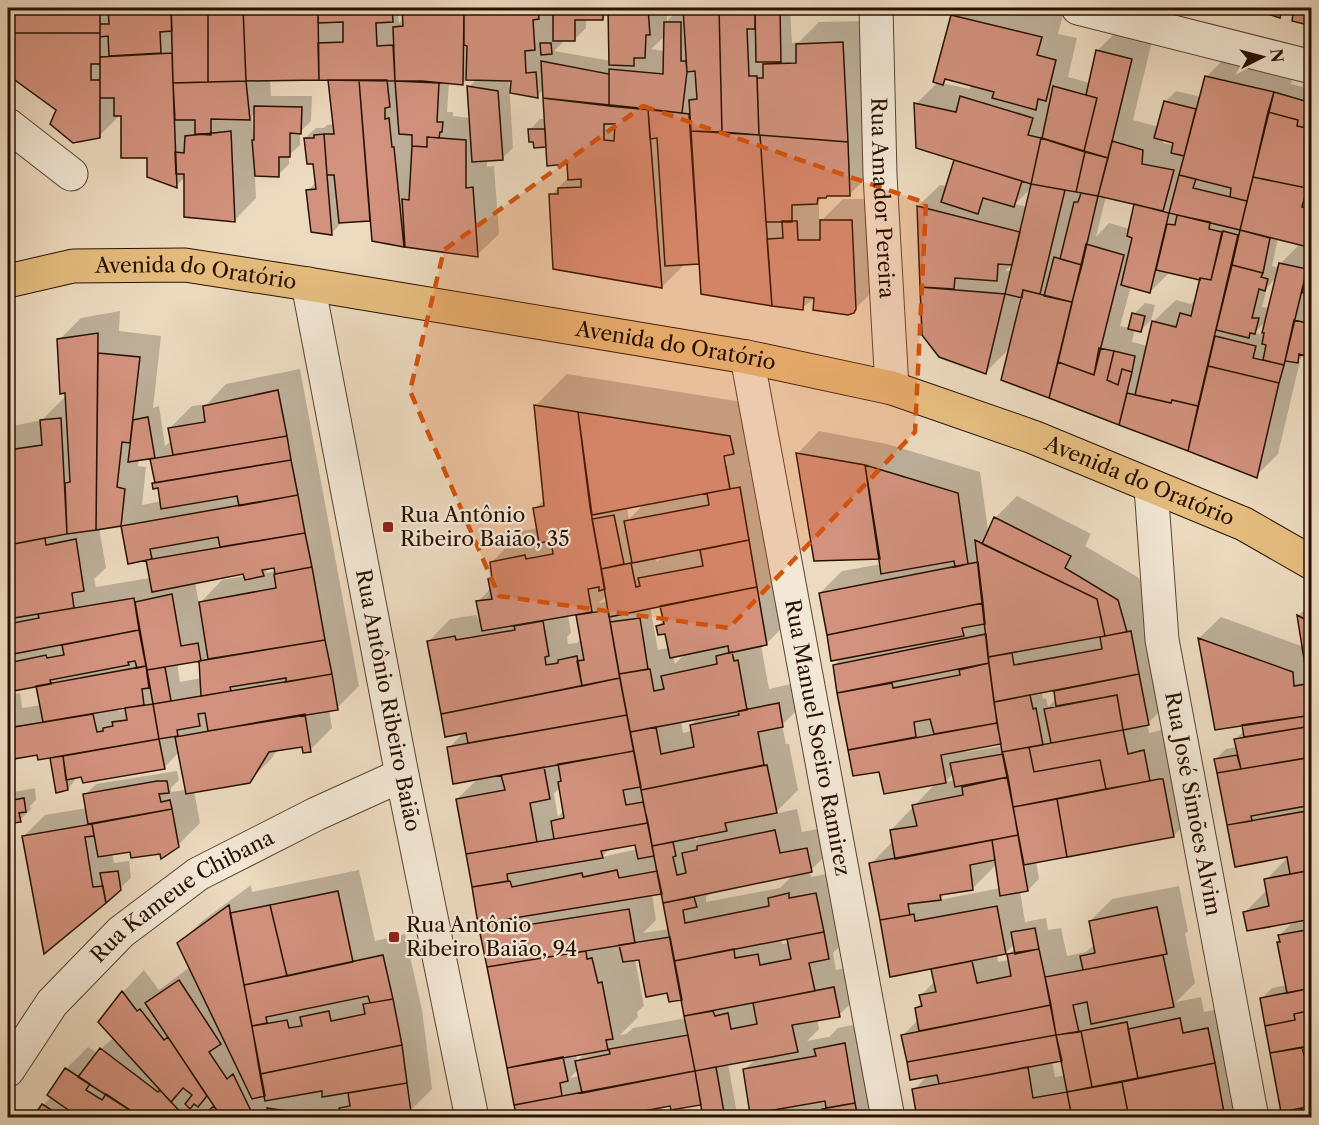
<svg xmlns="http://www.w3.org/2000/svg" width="1319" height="1125" font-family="'Libre Caslon Text',serif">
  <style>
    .shadow { fill: #0003; fill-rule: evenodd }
    .building { fill: #d3927e; stroke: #281000; stroke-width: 1.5; fill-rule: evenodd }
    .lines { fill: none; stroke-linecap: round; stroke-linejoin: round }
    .minor-casing { stroke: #594330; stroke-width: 35 }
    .major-casing { stroke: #281000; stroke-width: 35 }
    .minor { stroke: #f3e8d6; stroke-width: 33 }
    .major { stroke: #e6be80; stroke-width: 33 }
    .marked { fill: #d5520b; fill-opacity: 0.2; stroke: #d5520b; stroke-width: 4.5; stroke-dasharray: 12 8; stroke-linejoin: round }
    .poi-dot { fill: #8f2418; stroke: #f3e8d6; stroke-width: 2 }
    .labels { text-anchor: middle; stroke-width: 4.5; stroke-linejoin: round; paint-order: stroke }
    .street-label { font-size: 21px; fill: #281000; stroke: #f3e8d6 }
    .poi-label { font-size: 21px; fill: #281000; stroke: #f3e8d6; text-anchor: start }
  </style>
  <rect width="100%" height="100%" fill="#eddbc0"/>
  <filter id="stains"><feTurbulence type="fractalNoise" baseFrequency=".00333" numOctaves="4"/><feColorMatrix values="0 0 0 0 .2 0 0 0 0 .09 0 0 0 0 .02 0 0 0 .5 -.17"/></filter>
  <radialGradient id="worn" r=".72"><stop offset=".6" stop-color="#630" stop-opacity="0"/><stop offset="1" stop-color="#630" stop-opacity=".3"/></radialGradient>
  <path class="shadow" d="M8,8h663v4l-4,4v5l13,-13h110l2,35 7,-1 20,-20 46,-1 7,151 -22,22h-22l-5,3 -4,4v18h4l20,-20h30l2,90 -22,22 -37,-14 -14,11 -102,-48 -2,3 -13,1 -23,23 -107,-19 -4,-73 18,-18v-14l-39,-33 10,-11h6l-2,-30 -7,7 -25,-16h-3l4,68 -11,10 -15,2v7l7,-1 5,68 -22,21 -104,-15 -2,-21 -29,3 -11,12 -23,-43 8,-9 -2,-19 -9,-25 11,-10h8l3,-3 7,-1 -5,-45 -59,1 1,16h41l-1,25 -11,11v13l-11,10v9l-11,11h-23l1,23 -21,22 -49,-44 -10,10 -27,-30 -27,-43 -23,23 -91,-63zM404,9v9l-5,5 -1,-9zM610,11l1,50 -57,-10 9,-9 -1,-3h13l11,-11v-9h16zM665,36l-1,15 -13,-2zM468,78l9,1 -8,8 1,31 -17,-2v-4h-6l2,-30 13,2zM256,112v21h-3l-1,-17z
    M960,8h70l33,7 -5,19 19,4 -9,39 22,6 7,-32 22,-22 34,8 -20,83 26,7 6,-25 11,-11 25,6 5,-20 22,-22 66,16 -3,13 21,5v267l-7,-2 -7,7h2l-22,93 -22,22 -253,-97 8,-32 -25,25 -62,-37 -6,-129 22,-21 7,1 9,-27 -40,-55 22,-22 14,-66zM948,78l25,7 -4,4 -27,-6zM1163,139l12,3 -1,3 -11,-2zM1031,188l-4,19 -12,-3zM1106,196l29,7 -5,26 -21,-6 -13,14zM1278,238l22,6 -20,20 -1,4 -7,-2zM1014,262l-2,9h-7zM1170,272l31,7 -4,19 -6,6 -15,-4 -22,21 -6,25 -16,-4 3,-13 5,2 11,-11 4,-15 -10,-2 -11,11 -4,14 -10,-2 11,-40 19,6zM1276,278l-7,30 -7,-1 5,-20zM1020,296l3,1 -5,24 -3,-1zM1266,321v14l-12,-2z
    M1260,8h29l-9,8 -20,-6z
    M120,311l-1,20 42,5 -8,72 6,-2 6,40 7,-6 -2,-12 22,-22 15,-2 19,-20 74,-15 59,317 -22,22 -8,1 3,19 -22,22 -6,-5 -26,4 -7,10 -22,22 -55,10 6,32 -22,22 -17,7 -30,-2 -19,3 2,10 15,-2 2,17 -26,23 -82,-64 22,-22 42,-7 -2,-13 11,-11 81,-13 2,9 -8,8v4l15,-2 -7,-38 -15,16 -86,8 -10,13 -11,2 -6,-35 -13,-3 -30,5v-63l12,-2 2,15 19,-3 -3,-21 -30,6v-263l34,-7 25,-25 -8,-55 22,-22zM152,457l4,24 -2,3 6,3 2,14 -20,4 4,-38 -8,-1 1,-7zM122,524l7,38 18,-4 3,20 -54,9 -2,-8 12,-11 -7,-40zM270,567h5l1,4 -11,2zM244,572l1,4 -23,4 -23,24 -4,-22zM204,659l-3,3 1,16 -22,4 -3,-19zM127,706l-4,4 -4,1 -1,-3z
    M567,374l194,31 -1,52 -12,12 13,-3 27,156 -22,22 -5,1 8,44 31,-7 4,21 -22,22 4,19h3l9,46 -24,24 23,-5 5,23 26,-5 5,21 -23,23 1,6 27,-5 12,64 -17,17 3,17 20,-4 5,27 -22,22 -22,4 2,10 -12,12 22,-4 9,-9 29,-6 13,78 -17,18h-121l5,-6 4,-1 -6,-41 11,-12 -28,6 9,49 -4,5h-28l-3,-17 -40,5 2,12h-145l-62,-319 22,-21 -30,-30 15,-16 -35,-91 21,-22 26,-4 2,4 3,-1 -3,-16 13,-14 -1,-8 3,-4 -2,-13 31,-32 16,-3 -3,-19 10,-10 -9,-94zM724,448l3,17h-3zM644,504l-15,15 -2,-12zM664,555l-7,7 -1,-5zM607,595l1,6 -9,2zM662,605l2,14 -6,7 8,6 3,16 -11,2 -8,-43zM577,613l4,25 -4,5 -9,1 -1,-7 4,-4 -3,-18zM686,653l-11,11 -2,-9zM700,717l-9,8 1,6 -9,2 -2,-12zM560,787l4,23 -6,7 -4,-23zM702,835l-6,6 -1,-5zM637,843l1,6 -36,8 9,-10zM794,874l-14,14 -74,14v-5l5,-5zM663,892l7,37 -27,4 13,-13 -4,-26zM789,937l1,6 -8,1 -1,-6zM641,958l27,33 15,7 3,20 -53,10 -7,6 -6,1 18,-18 -1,-5 7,-6 -9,-47zM586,1052l-9,9 -1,-7zM578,1069l2,7 -10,2z
    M819,431l68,13 93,28 8,58 7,-12 22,-22 74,38 -6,12 54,32 10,33 10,101 -12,12 2,9 17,-4 29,85 -22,22 -137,25 3,18 -11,11 -8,1 5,31 21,-4 2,12 13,-2 6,28 19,-4 9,-8 -5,-23 22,-22 67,-13 9,45 -3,3 10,49 -19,19 25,-5 3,15 26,-5 7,111h-318l-5,-28 14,-15 -25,-40 15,-15 -2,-12 6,-6 -1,-7 14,-14 -3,-14 -61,-103 22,-23 -2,-11 45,-47 -55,-13 -27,4 -20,-109 9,-8 -23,-64 22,-22 40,-7 -1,-7 -66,3 -17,-107zM1059,688l-3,3 1,7 -9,9 -2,-9 -3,1 -1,-7zM1002,741l1,5 -37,6 -1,-3zM954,773l1,7 -10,2zM997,864l3,24 -61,12 7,-8 27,-4zM1015,944v4l-7,7 1,5 -11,2 -1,-7 8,-2zM1063,1059l3,16 -11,2 -3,-16z
    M1312,602v516l-51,-119 11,-11 15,-3 -9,-42 3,-3 -1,-5 14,-14 -49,-9 23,-23 -2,-9 24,-25 -54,10 -21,-105 11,-11 11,-2 -1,-8 9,-9 -1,-6 -28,4 -17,-90 22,-21 83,30 -5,-32z
    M35,788l1,12 -6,6 1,3 -11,11 -12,2v-24l6,-6z
    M359,870l16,71 30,-7 17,76 10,79 -22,22h-3l1,7h-374l17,-22 15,-27 22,-22 9,6 17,-16 -14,-15 23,-30 21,-22 15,20 31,-23 -11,-23 22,-22 50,-37 1,7zM349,1091l1,4 -11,-2z"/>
  <path class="building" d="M8,8h92v25h-92z
    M108,8h63l1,23 -12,1 1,21 -52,3 -1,-20 -8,1v-13h9z
    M171,8h37v74l-35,1z
    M212,8h31l3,73 -38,1v-69l4,-1z
    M243,8h75l1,72 -73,1z
    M318,8h74l1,14 -17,1 1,23 16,-1 2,36 -76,-1 -1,-37 25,-1v-20l-25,1z
    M402,8h62l-1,77 -41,-4h-27l-2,-54 10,-1z
    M478,8h60l1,11 -6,1 2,30 -10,1 1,22 10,-1 2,26 -28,-5 1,-12 -45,-1 1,-34 -3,-1v-36l14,1z
    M553,8h50v12h-28v21h-22z
    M608,8h40l2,27h-4l-1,23h-11v8l-25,-1z
    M683,8h36l3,124 -31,-1 -2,-31 8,-1 -2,-28 -8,1z
    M719,8h36v21h-8l2,47h8l2,59 -37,-3z
    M755,8h25l1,54h-25z
    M1259,8h23l-2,10 -22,-7z
    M1294,8h18v18l-20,-5z
    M951,15l91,22 -5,18 19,5 -10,41 -8,-2 -2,11 -44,-12 2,-6 -30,-8 -19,-5 -2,6 -10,-3z
    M664,22h17v39h5l1,11 -5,41 -73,-7v-37l54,5z
    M8,33h92v31h-9v16h9v58l-27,5 -23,-19 6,-14 -48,-35z
    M843,42l5,100 -89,-7 -2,-57h6v-14l33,-1v-19z
    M540,43h11l1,11 -11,1z
    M1096,50l36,9 -24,99 -24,-7 13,-53 -11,-3z
    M172,53l1,30 4,105 -30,-11v-19h-26v-42h-7v-18h-14v-41z
    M541,61l68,13v32l-66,-8z
    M1205,76l69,16 -27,109 -17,-4 1,-9 -52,-13z
    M328,80h31l11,141 -31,2 -5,-48h-7l-3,-41h10z
    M359,80h28l3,27 -5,1v11l4,-1 3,29h2l10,100 -32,-6z
    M246,81l4,39 -39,-1v16l-16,-1v-14h-20l-2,-37z
    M395,81l44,2 -2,39h6l-1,10h-2l-1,6 -12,-1v10l-15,-1v-11l-13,-1z
    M467,86l31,5 5,69 -31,2z
    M1053,86l44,12 -13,53 -42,-13z
    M1274,92l38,11 -5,25 -10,-2 1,-6 -30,-8z
    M960,96l73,22 -5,17 13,3 -10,46 -115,-36 -2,-45 42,9z
    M543,98l105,11 14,179 -109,-19 -4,-75h9v-6l23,-1v-8l-13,1 -1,-16 -20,2zM604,124h11l-1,17 -10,-1z
    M1164,101l32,8 -12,47 -13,-3 2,-10 -19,-5z
    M254,106l48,1 -1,27 -11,-1v24h-11v20l-24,-1 -3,-36h2z
    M648,109l41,5 10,150 -34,2 -8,-128 -7,1z
    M1268,112l30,8 -1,6 15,3v64l-6,-1 1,-4 -54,-11z
    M528,129h17l1,18 -12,1 -1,-6h-4z
    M231,131l4,91 -51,-5v-43h-8l-1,-22 9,1 1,-17z
    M691,131l69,4 12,171 -71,-12z
    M324,134l3,41 5,60 -21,-3 -5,-42 10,-1 -3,-25h-6l-3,-26h10v-3z
    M760,135l88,7 2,54h-23l-1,2h-8l-1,6 -25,1v17h-26z
    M427,137l39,3v48l7,-1 5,70 -73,-10 -3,-48 7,1 3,-54 15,1z
    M1041,138l44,14 -9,40 -45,-8z
    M1112,141l31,9 -1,14 32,6 -11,41 -65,-15z
    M1085,152l23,6 -10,38 -22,-4z
    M954,160l68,21 -8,26 -31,-9 -5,16 -37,-12z
    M1179,175l17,4 -3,9 54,13 -7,29 -71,-17z
    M1253,177l54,11 -5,19 10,2v39l-72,-18z
    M1031,184l34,6 -25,104 -17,-4 -1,8 -17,-4z
    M1081,193l17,3 -16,69 -22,-6 14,-57h4z
    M1134,204l35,9 -19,80 -29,-8 11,-47 -5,-2z
    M917,206l103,26 -8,33 -14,-1 -1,17 -42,-3 -1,11 -34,-2z
    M1177,215l33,7 -1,7 13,3 -11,48 -11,-2v2l-44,-10 11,-46 8,1z
    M820,220h32l4,89 -2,4 -6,2 -35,-5 1,-12 -10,-1 -1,13 -31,-4 -5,-67 16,-1 -1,-17h15l1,19h22z
    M1240,230l30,8 -7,35 -31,-8z
    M1223,231l15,4 -40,171 -26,-6 -1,3 -36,-8 17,-74 24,6 4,-14 11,3 9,-38 11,2z
    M1086,244l38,11 -30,120 -36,-13z
    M1310,256l2,1v41l-10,-6z
    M1054,257l28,8 -10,37 -28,-6z
    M1279,263l28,6 -23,96 -21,-5 3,-15 -4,-1 2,-11h-2z
    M1232,265l31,8 -2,4 7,2 -3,12 -6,-2 -7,29h7l-4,16 -5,-1 -1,5 -33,-8z
    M920,287l85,7 -19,80 -47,-17 -17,-22z
    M1023,290l49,12 -23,96 -48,-18z
    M1132,313l13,3 -4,16 -13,-3z
    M1294,320l18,4v34l-13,-4 -1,9 -13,-2z
    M98,333l-2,197 -29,4 -2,-51 5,-1 -5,-89 -5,1 -3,-55z
    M1215,336l41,10 -3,12 31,7 -5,18 -71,-17z
    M1099,348l15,3 -7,29 11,5 4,-16 10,3 -13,53 -70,-27 9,-36 36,13z
    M1114,351l21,5 -3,16 -10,-3 -4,16 -11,-5z
    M98,353l42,4 -10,86 -8,-1 -5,45 8,2 -4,37 -25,4z
    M1208,366l71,17 -22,95 -69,-27z
    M278,390l9,46 -114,19 -5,-27 37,-6 -2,-16z
    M1127,393l44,10 1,-3 26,6 -10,45 -69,-26z
    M534,405l44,7 12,95 15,82 -6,2v-4l-11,2 4,23 -110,19 -6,-30 16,-2 -4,-20h4l-2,-17 35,-7 1,4 27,-5 -2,-13 -12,2 -6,-35 11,-2z
    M578,412l152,24 4,18 -10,2 6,33 -138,26z
    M148,417l7,41 -27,4 5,-42z
    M61,418l6,116 -59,11v-95l34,-5 -2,-25z
    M287,436l4,24 -136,23 -5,-24z
    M796,453l69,12 15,94 -66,2z
    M291,460l7,35 -59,11 -2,-10 -76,13 -3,-21 -5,1 -1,-6z
    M865,465l93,28 10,71 -13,3 -1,-6 -73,13z
    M740,487l9,53 -117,23 -8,-42 85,-16 -2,-12z
    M298,495l7,38 -85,14 -2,-10 -68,12 2,10 -24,5 -7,-38z
    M614,515l10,49 -23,5 -9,-50z
    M994,517l77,39 -6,12 53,32 9,32 -22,4 -8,-37 -115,-55z
    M305,533l7,34 -37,7 -1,-6 -12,2 2,6 -19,4 -2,-6 -91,18 -6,-32z
    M45,538l1,7 30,-6 8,52 -12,2 2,15 -66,11v-74z
    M749,540l8,47 -148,30 -8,-48 30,-6 5,24 4,-1 -2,-8 65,-12 -3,-16z
    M975,540l122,59 8,37 -117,21z
    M978,562l5,41 -156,32 -8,-42z
    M312,567l13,73 -117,19 -9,-57 77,-14 -2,-14z
    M757,587l10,58 -38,8 -1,-7 -58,12 -5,-24 -7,1 -2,-9 8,-2 -4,-18z
    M172,594l9,52 17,-3 3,18 -54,9 -12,-68z
    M134,598l5,32 -131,25v-31l31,-6 -1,-4z
    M983,603l2,21 -23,4 2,8 -133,25 -4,-26z
    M608,610l12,68 -38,8 -5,-25 7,-1 -8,-45z
    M1297,615l15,8v60l-4,1z
    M640,618l8,51 -29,5 -9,-52z
    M543,621l6,35 -4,1 1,8 12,-2v-3l19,-4 5,30 -141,28 -14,-73 28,-5 1,4 59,-10 -1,-4z
    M139,630l7,36 -9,2 -2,-7 -7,1 1,3 -79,15 1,4 -43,8v-29l38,-8 1,3 17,-3 -2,-10z
    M1131,631l8,43 -145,28 -6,-45 24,-4 2,12 88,-16 -2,-12z
    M986,634l3,29 -152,30 -4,-28z
    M1198,638l95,34 1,14 18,-3v32l-97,15z
    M325,640l7,34 -46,8v-4l-56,9 1,4 -30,5 -2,-35z
    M732,652l2,9 4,-1 9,50 -117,22 -11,-58 31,-5 4,22 10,-2 -3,-13 56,-12 -1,-8z
    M989,663l8,60 -63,11 -4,-15 -16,3 2,15 -68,13 -11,-57 55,-10 1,5 67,-13 -1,-5z
    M146,666l3,22 -7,1 2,16 -101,17 -7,-36z
    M165,667l6,34 -18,3 -6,-34z
    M332,674l6,36 -130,21 -3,-18 -7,1 2,12 -23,4 1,6 -19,3 -6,-35z
    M1139,674l10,51 -26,5 -6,-35 -61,11 -2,-15z
    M620,678l7,37 -159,28 -2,-10 -21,4 -4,-23z
    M1030,695l3,14 3,-1 7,37 -41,7 -8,-50z
    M1117,695l6,35 -72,13 -7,-34z
    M8,703h1l4,24 -5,1z
    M779,703l4,24 -25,5 6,33 -123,25 -11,-58 26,-5 5,27 33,-7 -4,-22 49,-10 -1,-4z
    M153,704l6,35 -121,21 -1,-5 -29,5v-32l85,-14 4,18 6,-1v-3l10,-2 -1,-4 15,-2 -2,-12z
    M305,714l6,38 -8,1 -1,-6 -33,5 -19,31 -64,11 -11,-57z
    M627,715l7,36 -181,33 -6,-37z
    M1312,715v11l-68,11 -2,-12z
    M997,723l4,21 -60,11 5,28 -62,11 -5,-22 -26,4 -5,-26z
    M1312,726v31l-71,12 -7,-30z
    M1123,730l5,24 16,-4 6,31 -44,8 -6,-29 -66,12 -5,-25z
    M159,739l6,30 -82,14 -2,-6 -15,3 -3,-24z
    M1029,747l5,25 66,-12 6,29 -93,18 -11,-55z
    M634,751l7,36 -18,3 3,15 17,-3 5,21 -94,16 -3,-18 13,-3 -6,-36 3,-1 -3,-17z
    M1003,754l5,23 -53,10 -5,-24z
    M1237,755l4,14 -24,4 -3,-14z
    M63,756l5,34 -12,3 -6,-35z
    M1307,758l5,21v26l-61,11 1,5 -25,4 -10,-52z
    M767,765l10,48 -52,10 2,8 -75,15 -11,-56z
    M544,767l6,32 -20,4 7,39 -71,12 -10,-55 49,-9 -4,-15z
    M1008,777l10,58 -123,24 -5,-29 27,-4 -5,-21 51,-10 -1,-8z
    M1159,779h4l11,58 -107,20 -10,-58z
    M157,781h10l2,12 -10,1 2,8 9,-2 2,9 -84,15 -5,-30z
    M24,798l2,14 -7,1 2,9 -13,2v-23z
    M1057,799l10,58 -43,8 -11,-58z
    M172,809l7,38 -18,12 -1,-5 -29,4 -1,-6 -32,5 -6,-33z
    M1312,810v60l-22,4 -3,-17 -52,10 -8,-42z
    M648,823l6,33 -16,3 -3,-14 -34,6 2,7 -96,16 1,7 -36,6 -6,-33z
    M92,824l2,12 -9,1 8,50 10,-1 3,17 -62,51 -22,-118z
    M775,830l5,23 27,-5 5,24 -149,31 -11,-57 21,-4 3,14 -3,1 4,18 9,-2 -4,-20 15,-3v-4z
    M1018,835l10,56 -28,5 -8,-56z
    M992,840l3,20 -25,5 3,25 -33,5 1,5 -33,4 2,11 -30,5 -11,-57z
    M617,870l2,8 38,-7 5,23 -184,30 -6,-37 38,-6 2,6 70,-14 1,4z
    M1312,870v49l-65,12 -4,-19 26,-6 -5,-27z
    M118,871l3,19 -15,13 -6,-30z
    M338,891l15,71 -66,14 -17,-71z
    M789,893v5l27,-5 8,39 -150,29 -11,-58 31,-6 3,10 -14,3 2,13 84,-17 -1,-8z
    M229,905l36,191 -13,3 -75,-156z
    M270,905l17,71 -43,9 -14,-72z
    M997,906l9,48 -116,23 -10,-57 34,-6 1,7z
    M1157,907l10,47 -84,16 -3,-14 15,-3 -6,-32z
    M629,909l6,34 -148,24 -9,-43 35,-5 1,8z
    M1035,928l4,21 -24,5 -4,-22z
    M1312,929v59l-25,5 -10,-51h3l-2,-7z
    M824,932l5,27 -20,4 6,28 -131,25 -10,-55 60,-12 1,9 23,-4 2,11 31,-6 -4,-20z
    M670,937l12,63 -13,2 -2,-9 -21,4 -7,-37 -16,2 -4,-17z
    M1039,949l12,56 -132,26 -4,-23 7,-2 -3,-11 17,-3 -5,-23 41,-8 5,22 34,-7 -4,-22z
    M586,951l1,8 5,-1 6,25 4,-1 11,57 -7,1 2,10 -101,18 -20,-101z
    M383,955l10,44 -23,4 -2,-7 -102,21 1,6 -15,3 -8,-41z
    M1163,955l11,52 -83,17 -4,-22 -14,3 6,27 -23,3 -11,-58z
    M179,980l42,64 -12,8 18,27 6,-5 20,41 6,-1 1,4h-38l-77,-115z
    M834,987l6,30 -48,8 6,27 -103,19 -11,-55 29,-5 2,5 13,-3 3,16 26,-5 -4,-21z
    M1312,988v22l-18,4 1,6 -30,6 -5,-28z
    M122,991l15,20 3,-2 24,31 4,-3 39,59 -9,11 -4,-3 -4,5 -5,-5 7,-9 -9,-7 -12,14 -73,-80z
    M393,999l9,46 -142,29 -8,-48 35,-6 2,8 13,-2 -2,-9 29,-6 2,10 34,-7 -2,-10z
    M1051,1005l5,30 -149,27 -6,-27z
    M1312,1010v36l-42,7 -5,-27 30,-6 -1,-6z
    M1180,1018l3,15 25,-5 7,35 -77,15 -10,-49z
    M1127,1022l11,56 -46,9 -11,-56z
    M1081,1031l11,56 -25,5 -11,-57z
    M688,1035l7,36 -113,22 -7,-32 35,-7 -1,-5z
    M1056,1035l6,26 -123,23 -2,-9 -27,5 -3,-18z
    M845,1043l10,60 -29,5 -1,-7 -75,13 -7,-45 73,-13 -2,-7z
    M402,1045l5,38 -85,14v-6l-57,10 -5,-27z
    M1302,1047l2,8 8,-2v53l-31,6 -11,-59z
    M100,1048l58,44 2,-2 26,28h-44l-64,-41z
    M563,1057l5,24 -8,2 2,13 -48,9 -7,-37z
    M1215,1063l10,55h-96l-7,-36z
    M716,1067l9,51h-22l-8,-47z
    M1028,1067l5,31 34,-6 5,26h-155l-5,-29z
    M65,1068l25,16 -4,6 16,10 4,-6 36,24h-62l-33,-23z
    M695,1071l6,34 -30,5 -1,-4 -64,12h-89l-3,-13z
    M1122,1082l7,36h-57l-5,-26z
    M407,1083l4,29 -28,4v2h-42l-2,-10 11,-2 -2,-13z
    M855,1103l3,15h-34l-2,-9z
    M42,1104l22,14h-32z
    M214,1106l8,12h-23z
    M1312,1106v12h-9l-2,-10z
    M267,1108l70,10h-68z
    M810,1111l1,7h-37z"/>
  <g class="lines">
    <g class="minor-casing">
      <g id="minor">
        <path id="s1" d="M876,8l4,167 12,213"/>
        <path d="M1078,8l234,59"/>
        <path d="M8,125l63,49"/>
        <path id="s2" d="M308,284l94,491 70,343"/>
        <path id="s3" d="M747,357l141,761"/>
        <path id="s4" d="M1151,487l11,153 90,478"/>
        <path id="s5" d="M8,1070l44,-67 69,-71 77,-58 118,-60 86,-39"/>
      </g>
    </g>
    <g class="major-casing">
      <g id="major">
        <path id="s6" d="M8,281l65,-15 112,-1 123,19 439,73 145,31 141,49 211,87 68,39"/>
      </g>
    </g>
    <use href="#minor" class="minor"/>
    <use href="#major" class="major"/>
  </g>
  <path class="marked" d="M643,106l283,97 -11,229 -186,196 -230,-32 -89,-205 34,-141z"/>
  <g class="poi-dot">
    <rect x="382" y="521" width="12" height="12" rx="3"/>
    <rect x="388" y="931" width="12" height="12" rx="3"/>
  </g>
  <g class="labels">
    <g class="street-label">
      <text dy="7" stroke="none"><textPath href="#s1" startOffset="190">Rua Amador Pereira</textPath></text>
      <text dy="7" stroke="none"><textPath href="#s6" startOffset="190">Avenida do Oratório</textPath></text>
      <text dy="7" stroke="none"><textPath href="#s6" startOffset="676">Avenida do Oratório</textPath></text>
      <text dy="7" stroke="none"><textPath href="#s6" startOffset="1161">Avenida do Oratório</textPath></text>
      <text dy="7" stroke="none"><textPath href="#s2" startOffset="424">Rua Antônio Ribeiro Baião</textPath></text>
      <text dy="7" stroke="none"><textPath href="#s3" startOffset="387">Rua Manuel Soeiro Ramirez</textPath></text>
      <text dy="7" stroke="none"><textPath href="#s4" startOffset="320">Rua José Simões Alvim</textPath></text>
      <text dy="7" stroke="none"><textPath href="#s5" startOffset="250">Rua Kameue Chibana</textPath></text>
    </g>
    <g class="poi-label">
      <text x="400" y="522">Rua Antônio<tspan x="400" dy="24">Ribeiro Baião, 35</tspan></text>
      <text x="406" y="932">Rua Antônio<tspan x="406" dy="24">Ribeiro Baião, 94</tspan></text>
    </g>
  </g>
  <rect width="1319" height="1125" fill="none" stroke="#eddbc0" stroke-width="30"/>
  <rect x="9" y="9" width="1301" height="1107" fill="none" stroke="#281000" stroke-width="3"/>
  <rect x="15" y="15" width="1289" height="1095" fill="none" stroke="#281000" stroke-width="1.5"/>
  <g transform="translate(1262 57) rotate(84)" stroke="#f3e8d6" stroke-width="4.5" paint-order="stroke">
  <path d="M0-4.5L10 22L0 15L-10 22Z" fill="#281000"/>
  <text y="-9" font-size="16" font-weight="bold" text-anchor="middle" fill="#281000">N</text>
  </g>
  <rect width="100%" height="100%" filter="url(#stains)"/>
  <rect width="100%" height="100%" fill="url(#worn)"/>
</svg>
